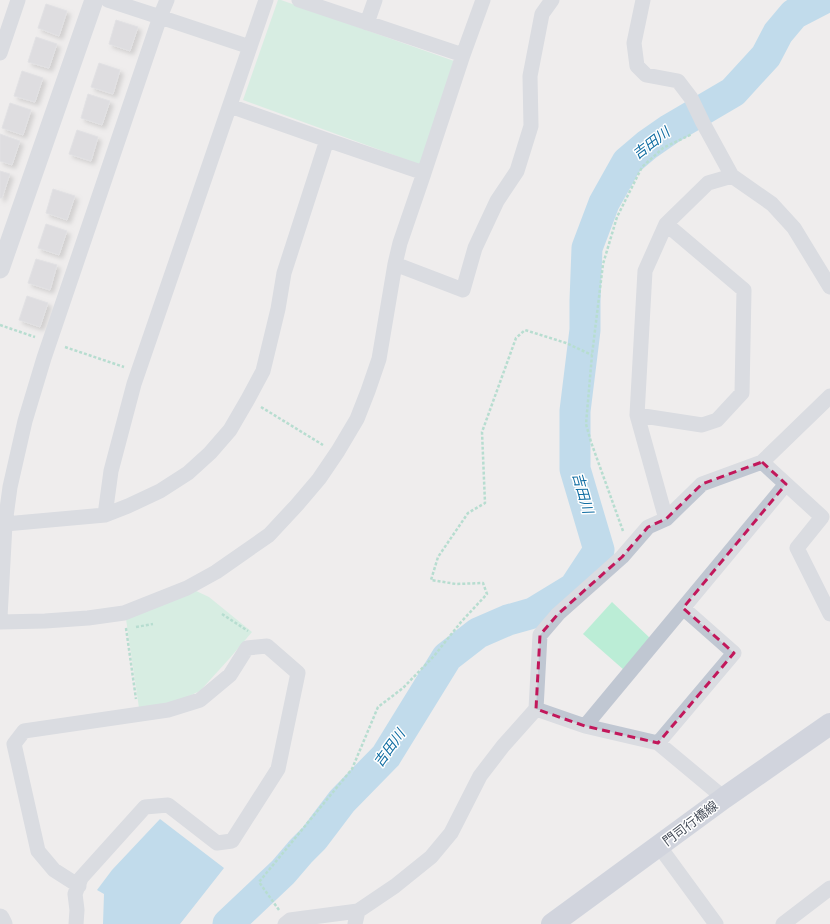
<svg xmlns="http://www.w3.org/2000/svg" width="830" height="924" font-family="Cabin,'Noto Sans JP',sans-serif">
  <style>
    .green { fill: #bbedd6 }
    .water { fill: #89c6e9 }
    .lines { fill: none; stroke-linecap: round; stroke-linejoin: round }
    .river { stroke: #89c6e9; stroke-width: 31 }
    .building { fill: #cacbd1; stroke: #d1d2d8; filter: url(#shadow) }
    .path { stroke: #74caad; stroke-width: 2.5; stroke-dasharray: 3 2; stroke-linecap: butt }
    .minor { stroke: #c0c7d2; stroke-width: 15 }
    .tertiary { stroke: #c0c7d2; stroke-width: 19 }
    .primary { stroke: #adb7cb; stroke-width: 22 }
    .marked { fill: none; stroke: #c2185b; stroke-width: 3; stroke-dasharray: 8 5; stroke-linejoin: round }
    .labels { text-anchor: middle; stroke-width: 3; stroke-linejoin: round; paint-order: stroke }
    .street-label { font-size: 13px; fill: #464d59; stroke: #fff }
    .water-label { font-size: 14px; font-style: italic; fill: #106da2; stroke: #fff }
  </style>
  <defs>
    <filter id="shadow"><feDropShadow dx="3.5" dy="3.5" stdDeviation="2" flood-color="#0004"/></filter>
  </defs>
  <rect width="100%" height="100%" fill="#efeded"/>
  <path class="green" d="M278,0h3l173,61 -33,104 -178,-65z
    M194,590l15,7 43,35 -23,27 -29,32 -22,10 -39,7 -13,-89z
    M612,602l39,37 -27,31 -41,-36z"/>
  <path class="water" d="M160,819l64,49 -44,56h-77l1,-30 -7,-4 15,-20z"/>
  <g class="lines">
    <path class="river" d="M228,924l55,-52 18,-21 13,-13 28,-37 44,-45 61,-99 31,-24 30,-13 25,-7 41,-25 25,-38 -24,-81v-58l10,-81v-29l2,-53 17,-45 23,-41 20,-17 23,-16 63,-37 33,-36 12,-23 16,-19 27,-14"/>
  </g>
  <path class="building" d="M46,4l21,7 -8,25 -21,-8z
    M116,20l22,7 -8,24 -21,-7z
    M36,37l21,7 -8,24 -21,-6z
    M99,63l21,7 -7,24 -22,-7z
    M22,71l21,7 -8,24 -21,-6z
    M88,94l22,7 -8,24 -21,-7z
    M10,103l21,7 -8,25 -21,-7z
    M77,130l21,7 -7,24 -22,-7z
    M0,134l20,7 -8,24 -12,-4z
    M0,171l10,3 -8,24h-2z
    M53,189l22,7 -8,24 -21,-7z
    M46,224l21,7 -8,24 -21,-7z
    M36,259l21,6 -7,25 -22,-7z
    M27,296l21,7 -8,24 -21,-7z"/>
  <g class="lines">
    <path class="path" d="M0,325l35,12
      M65,347l59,20
      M261,407l62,38
      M623,531l-32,-89 -5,-18 6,-69 11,-91 14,-47 25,-50 21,-19 29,-14
      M222,614l26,17
      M136,627l17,-3
      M126,628l10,71
      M279,910l-20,-28 93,-113 26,-62 25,-19 31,-32 27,-34 26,-28 -4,-11 -27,1 -25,-4 7,-23 30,-44 17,-10 -3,-71 34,-94 9,-8 41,13 26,12"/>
    <path class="minor" d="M167,0l-7,17 90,30
      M299,0l164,55 20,-55
      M643,0l-9,43 3,23 9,9 32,6 13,17 12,25 29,53 40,28 22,24 36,59
      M367,23l8,-23
      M0,53l18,-53
      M327,140l97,33 39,-118
      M424,173l-24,70 -5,21 68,26 12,-42 22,-47 20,-30 14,-45 -1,-50 12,-62 10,-14
      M637,415l65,10 15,-5 25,-27 2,-103 -78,-66
      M762,462l60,55 -25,31 33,66
      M105,515l23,-9 32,-15 28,-18 22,-20 20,-23 18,-31 15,-28 15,-62 6,-36 43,-133 -97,-34
      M666,519l-29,-104 8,-144 21,-47 42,-41 24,-7
      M5,524l5,-37 15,-66 19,-63 116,-341 -52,-17
      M0,617l5,-93 100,-9 6,-44 23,-87 132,-384
      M0,622l45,-1 43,-3 36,-5 63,-25 29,-16 53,-37 27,-29 23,-27 19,-28 19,-32 11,-28 11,-32 16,-95
      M585,726l201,-242
      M658,743l76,-90 -51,-45
      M724,798l-66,-55 -73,-17 -49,-17 4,-74 18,-21 64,-57 26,-30 18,-8 36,-35 60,-22 62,-60 6,-6
      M659,846l57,78
      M76,924l1,-14 -2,-16 6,-16 64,-71 23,-2 49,38 15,-2 46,-72 20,-96 -31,-27 -20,2 -17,27 -30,25 -32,10 -144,21 -10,13 24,107 16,19 25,16
      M285,924l5,-4 68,-9
      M355,924l3,-13 37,-25 36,-29 20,-24 29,-57 23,-30 33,-37
      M783,924l47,-36"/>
    <path class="tertiary" d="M0,269l94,-269
      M0,918l3,6"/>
    <path class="primary" d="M552,924l172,-126 106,-74"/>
  </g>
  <path d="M0 0H830V924H0ZM762,462l24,22 -103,124 51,45 -76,90 -73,-17 -49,-17 4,-74 18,-21 64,-57 26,-30 18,-8 36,-35z" fill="#efeded" fill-opacity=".55" fill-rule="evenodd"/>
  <path class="marked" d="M762,462l24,22 -103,124 51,45 -76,90 -73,-17 -49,-17 4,-74 18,-21 64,-57 26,-30 18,-8 36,-35z"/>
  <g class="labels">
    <g class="street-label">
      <text transform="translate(690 823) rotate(-37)" y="5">門司行橋線</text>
    </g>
    <g class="water-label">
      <text transform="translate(651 143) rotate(-37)" y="5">吉田川</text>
      <text transform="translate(583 493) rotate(74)" y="5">吉田川</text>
      <text transform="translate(389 748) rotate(-54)" y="5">吉田川</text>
    </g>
  </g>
</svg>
